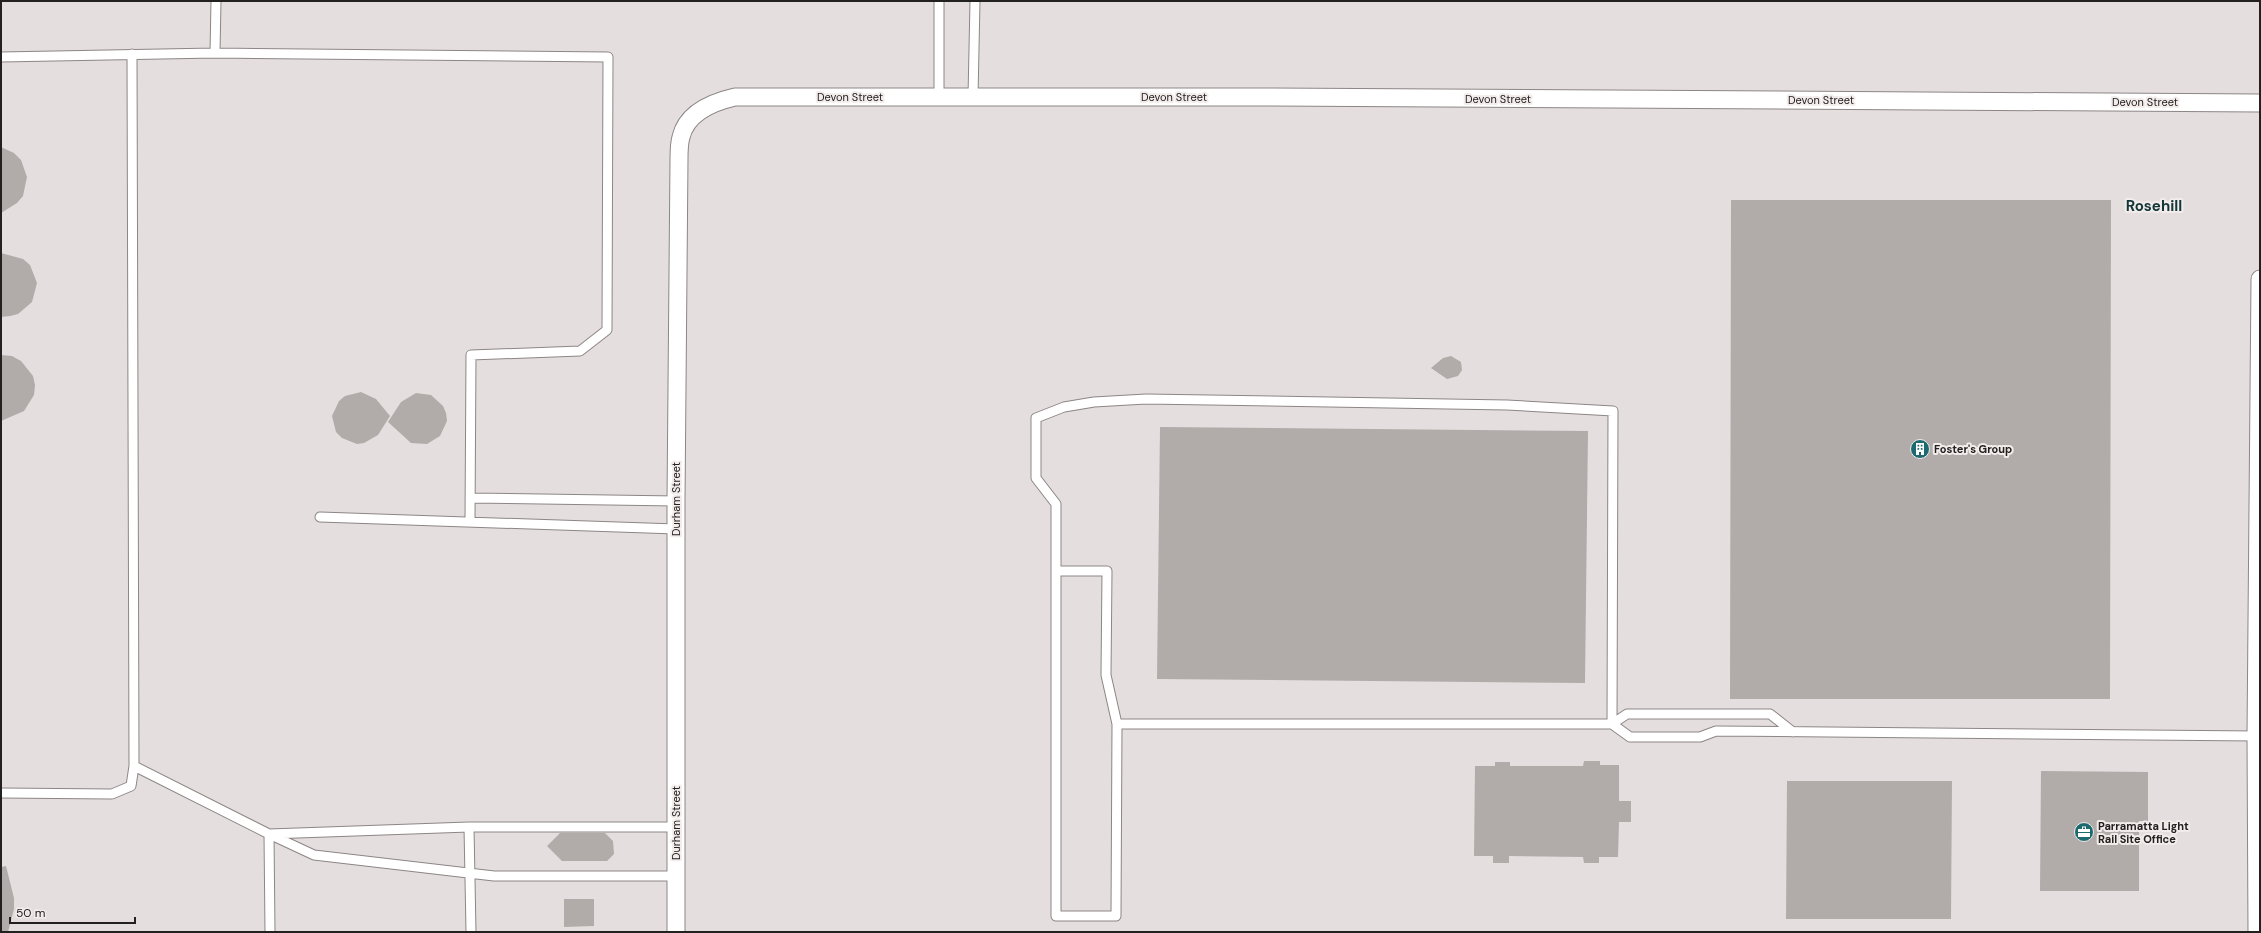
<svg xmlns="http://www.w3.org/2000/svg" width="2261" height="933" font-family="'DM Sans',sans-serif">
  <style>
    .building { fill: #b1abaa }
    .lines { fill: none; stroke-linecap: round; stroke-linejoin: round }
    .service-casing { stroke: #8c8685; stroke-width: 11 }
    .minor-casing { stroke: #8c8685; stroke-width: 19 }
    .service { stroke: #fff; stroke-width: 9 }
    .minor { stroke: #fff; stroke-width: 17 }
    .labels { text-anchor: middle; stroke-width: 4; stroke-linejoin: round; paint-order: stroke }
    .street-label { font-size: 11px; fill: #232020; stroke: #f2eceb }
    .poi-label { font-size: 11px; font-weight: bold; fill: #232020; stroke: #f2eceb; text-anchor: start }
    .district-label { font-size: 15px; font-weight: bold; fill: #133639; stroke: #f2eceb }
  </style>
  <rect width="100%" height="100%" fill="#e5dede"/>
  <path class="building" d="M1,147l13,6 7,7 6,17 -4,19 -6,7 -16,10z
    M1731,200h380l-1,499h-380z
    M1,253l22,6 7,6 7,18 -5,19 -14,12 -8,2 -9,1z
    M1,355l11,1 9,5 12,15 2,9 -1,10 -10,16 -23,10z
    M1451,356l10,6 1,8 -4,6 -11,3 -16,-11 12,-10z
    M361,392l15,7 14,17 -12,19 -14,8 -7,1 -15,-6 -6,-6 -4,-16 7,-15 6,-5z
    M416,393l15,2 12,11 3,7 1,8 -7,15 -13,8 -16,-1 -23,-21 13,-20z
    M1160,427l428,4 -3,252 -428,-4z
    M1584,761h16v4h19v36h12v21h-12l-1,35h-19v6h-15l-1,-6 -74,-1v7h-16v-7h-19l1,-90h20v-4h15v4h73z
    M2041,771l107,1v49h-9v70h-99z
    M1787,781h165l-1,138h-165z
    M560,833h45l8,8 1,13 -7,7h-45l-15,-15z
    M6,866l8,32v11l-6,23h-7v-65z
    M564,899h30v27l-30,1z"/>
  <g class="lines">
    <g class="service-casing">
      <path id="service" d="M215,53l1,-52
        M132,54l2,712
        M1,57l214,-4 393,4 -1,273 -27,21 -109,4 -1,166
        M939,97v-96
        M973,97l2,-96
        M470,498l206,3
        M320,517l356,12
        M1056,571h51l-1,104 11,49 -1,192h-60v-412l-20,-26v-60l28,-11 30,-5 52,-3 361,6 106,6 -1,313
        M1117,724h495l15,-10h143l23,18
        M1612,724l18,13h70l16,-6 540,5
        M1,793l111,1 19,-8 3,-20 135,68 200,-7h207
        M469,827l2,105
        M270,932l-1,-98 45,21 180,21h182"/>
    </g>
    <g class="minor-casing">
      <path id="minor" d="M676,932v-431l3,-342c0,-7 0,-15 2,-22 6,-25 32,-35 54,-40h537l988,6
        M2257,932l-1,-196 4,-457"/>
    </g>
    <use href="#service" class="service"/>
    <use href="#minor" class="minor"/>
  </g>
  <defs>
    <g id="building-disc" transform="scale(1)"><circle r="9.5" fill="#1c696f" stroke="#f2eceb"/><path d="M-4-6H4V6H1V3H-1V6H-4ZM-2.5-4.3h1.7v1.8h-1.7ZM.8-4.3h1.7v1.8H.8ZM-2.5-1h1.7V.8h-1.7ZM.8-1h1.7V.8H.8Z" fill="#fff"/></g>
    <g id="office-disc" transform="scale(1)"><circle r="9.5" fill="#1c696f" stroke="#f2eceb"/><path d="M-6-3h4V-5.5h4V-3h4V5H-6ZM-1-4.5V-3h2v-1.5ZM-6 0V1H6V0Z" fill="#fff"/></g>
  </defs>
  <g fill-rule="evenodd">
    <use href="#building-disc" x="1920" y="449"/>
    <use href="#office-disc" x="2084" y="832"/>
  </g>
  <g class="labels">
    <g class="street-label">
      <text x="850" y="101">Devon Street</text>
      <text x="1174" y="101">Devon Street</text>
      <text x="1498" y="103">Devon Street</text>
      <text x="1821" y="104">Devon Street</text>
      <text x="2145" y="106">Devon Street</text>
      <text transform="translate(676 499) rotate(-90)" y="4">Durham Street</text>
      <text transform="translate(676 823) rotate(-90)" y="4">Durham Street</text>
    </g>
    <g class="poi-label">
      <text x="1934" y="453">Foster's Group</text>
      <text x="2098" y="830">Parramatta Light<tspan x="2098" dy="13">Rail Site Office</tspan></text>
    </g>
    <g class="district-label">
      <text x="2154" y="211">Rosehill</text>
    </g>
  </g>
  <rect width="2261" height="933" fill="none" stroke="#232020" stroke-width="4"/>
  <path d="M10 917v6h125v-6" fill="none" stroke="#232020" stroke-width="2"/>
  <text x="16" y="917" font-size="12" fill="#232020" stroke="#f2eceb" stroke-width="3" paint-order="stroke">50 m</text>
</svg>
